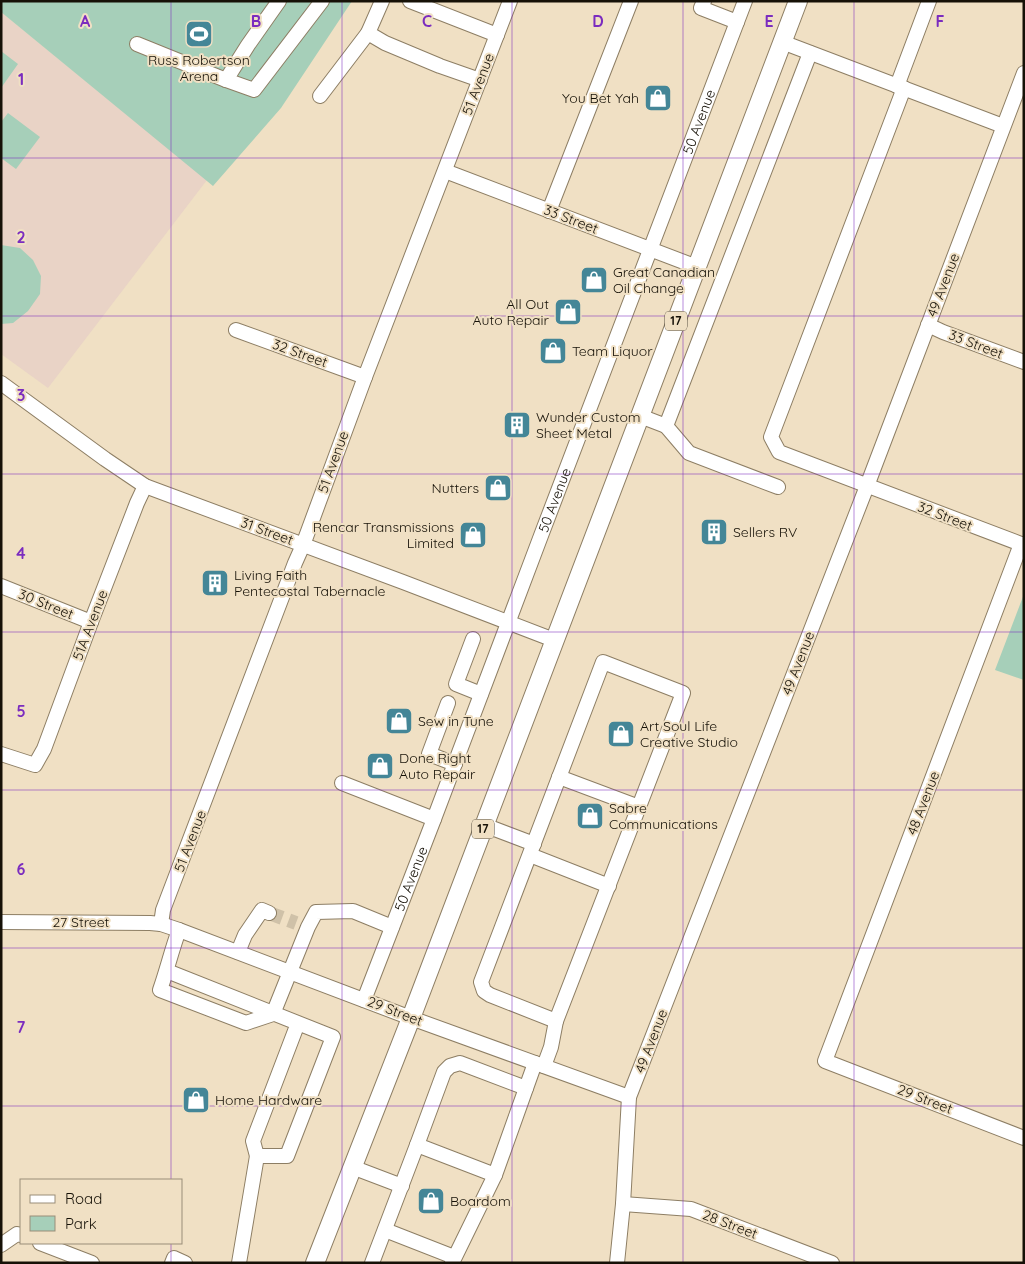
<svg xmlns="http://www.w3.org/2000/svg" width="1025" height="1264" font-family="Quicksand,sans-serif">
  <style>
    .education { fill: #e9d3c6 }
    .green { fill: #a6cfb9 }
    .lines { fill: none; stroke-linecap: round; stroke-linejoin: round }
    .minor-tunnel { stroke: #cfc1a8; stroke-width: 14; stroke-dasharray: 14 7; stroke-linecap: butt }
    .minor-casing { stroke: #8d7e64; stroke-width: 16 }
    .major-casing { stroke: #8d7e64; stroke-width: 20 }
    .minor { stroke: #fff; stroke-width: 14 }
    .major { stroke: #fff; stroke-width: 18 }
    .grid { fill: none; stroke: #7b2cbf; stroke-width: 1; stroke-opacity: 0.55 }
    .labels { text-anchor: middle; stroke-width: 4; stroke-linejoin: round; paint-order: stroke }
    .shield { fill: #f0e0c4; stroke: #574f40; stroke-width: 1 }
    .shield-label { font-size: 12px; font-weight: bold; fill: #161107 }
    .poi-label { font-size: 14px; fill: #161107; stroke: #f0e0c4; text-anchor: start }
    .street-label { font-size: 14px; fill: #161107; stroke: #f0e0c4 }
    .grid-label { font-size: 16px; text-anchor: middle; font-weight: bold; fill: #7b2cbf; stroke: #f0e0c4; stroke-width: 4; stroke-linejoin: round; paint-order: stroke }
  </style>
  <rect width="100%" height="100%" fill="#f0e0c4"/>
  <path class="education" d="M1,12l206,168 -159,208 -47,-34z"/>
  <path class="green" d="M1,1h351l-71,107 -68,78 -212,-174z
    M1,51l17,13 -17,24z
    M8,113l32,24 -24,32 -15,-11v-36z
    M1,245l19,3 13,12 8,16 -1,18 -12,17 -15,12 -12,1z
    M1024,594v86l-29,-10z"/>
  <g class="lines">
    <path class="minor-tunnel" d="M269,913l27,10"/>
    <g class="minor-casing">
      <g id="minor">
        <path d="M279,1l-31,44 -22,35 28,10 68,-89"/>
        <path d="M382,1l-14,32 17,10 55,23 40,14"/>
        <path d="M410,1l87,34"/>
        <path d="M704,1l-3,7 36,14"/>
        <path d="M782,42l221,84"/>
        <path d="M137,44l89,36"/>
        <path d="M897,86l32,-85"/>
        <path d="M904,88l-133,349 8,15 242,92h3"/>
        <path d="M320,96l48,-63"/>
        <path d="M445,171l252,96"/>
        <path d="M549,211l82,-210"/>
        <path d="M928,325l15,7 81,30"/>
        <path d="M236,330l129,47"/>
        <path d="M1,383l104,76 40,27 258,96 151,58"/>
        <path d="M640,416l26,10 144,-373"/>
        <path d="M666,426l23,27 89,34"/>
        <path d="M1021,544l-196,517 199,77"/>
        <path d="M1,586l90,36"/>
        <path d="M473,639l-17,45 25,10"/>
        <path d="M603,662l80,31 -127,328 -66,-26 -6,-4 -3,-9z"/>
        <path d="M448,703l-19,51 26,10"/>
        <path d="M1,754l34,11 9,-16 47,-127 46,-119 8,-17"/>
        <path d="M559,777l80,30"/>
        <path d="M342,783l92,36"/>
        <path d="M484,825l50,19"/>
        <path d="M530,855l79,31"/>
        <path d="M1,922l149,1 11,1 18,6 232,88 218,79"/>
        <path d="M161,924l2,-14 132,-347 8,-18 62,-168 145,-376"/>
        <path d="M179,930c-7,19 -12,40 -19,60l86,33 27,-9 35,-87 8,-15 37,-1 39,16"/>
        <path d="M238,952l7,-17 17,-25 7,3"/>
        <path d="M167,971l166,66 -46,119h-30l-4,-15 45,-118"/>
        <path id="s1" d="M364,1000l70,-181 108,-286 203,-532"/>
        <path d="M544,1066l7,-19 5,-26"/>
        <path d="M352,1167l50,19"/>
        <path d="M495,1175l-78,-30 27,-73 6,-6 10,-3 66,25"/>
        <path d="M623,1204l68,5 141,54"/>
        <path d="M385,1230l69,27"/>
        <path d="M40,1243l52,20"/>
        <path d="M1,1245l16,-11 4,1"/>
        <path d="M172,1263l2,-5 11,5"/>
        <path d="M239,1263l18,-107"/>
        <path d="M372,1263l45,-118"/>
        <path d="M452,1263l43,-88 40,-112"/>
        <path d="M617,1263l6,-59 6,-107 238,-611 157,-413"/>
      </g>
    </g>
    <g class="major-casing">
      <path id="major" d="M315,1263l96,-245 387,-1017"/>
    </g>
    <use href="#minor" class="minor"/>
    <use href="#major" class="major"/>
  </g>
  <path class="grid" d="M171,1v1179M342,1v1262M512,1v1262M683,1v1262M854,1v1262M1,158h1023M1,316h1023M1,474h1023M1,632h1023M1,790h1023M1,948h1023M1,1106h1023M171,1243v20"/>
  <defs>
    <g id="stadium-square" transform="scale(1.4375)"><rect x="-9" y="-9" width="18" height="18" rx="4" fill="#448697" stroke="#f0e0c4"/><path d="M0-5a6.5 5 0 1 0 0 10a6.5 5 0 1 0 0-10ZM-3.5-1.8h7v3.6h-7Z" fill="#fff"/></g>
    <g id="shop-square" transform="scale(1.4375)"><rect x="-9" y="-9" width="18" height="18" rx="4" fill="#448697" stroke="#f0e0c4"/><path d="M-5-2.5h2.3a2.7 3.5 0 0 1 5.4 0H5L5.5 6h-11ZM-1.5-2.5h3a1.5 2.3 0 0 0-3 0Z" fill="#fff"/></g>
    <g id="building-square" transform="scale(1.4375)"><rect x="-9" y="-9" width="18" height="18" rx="4" fill="#448697" stroke="#f0e0c4"/><path d="M-4-6H4V6H1V3H-1V6H-4ZM-2.5-4.3h1.7v1.8h-1.7ZM.8-4.3h1.7v1.8H.8ZM-2.5-1h1.7V.8h-1.7ZM.8-1h1.7V.8H.8Z" fill="#fff"/></g>
  </defs>
  <g fill-rule="evenodd">
    <use href="#stadium-square" x="199" y="34"/>
    <use href="#shop-square" x="658" y="98"/>
    <use href="#shop-square" x="594" y="280"/>
    <use href="#shop-square" x="568" y="312"/>
    <use href="#shop-square" x="553" y="351"/>
    <use href="#building-square" x="517" y="425"/>
    <use href="#shop-square" x="498" y="488"/>
    <use href="#building-square" x="714" y="532"/>
    <use href="#shop-square" x="473" y="535"/>
    <use href="#building-square" x="215" y="583"/>
    <use href="#shop-square" x="399" y="721"/>
    <use href="#shop-square" x="621" y="734"/>
    <use href="#shop-square" x="380" y="766"/>
    <use href="#shop-square" x="590" y="816"/>
    <use href="#shop-square" x="196" y="1100"/>
    <use href="#shop-square" x="431" y="1201"/>
  </g>
  <g class="labels">
    <g class="shield">
      <rect x="665" y="311.5" width="22" height="19" rx="4"/>
      <rect x="472" y="819.5" width="22" height="19" rx="4"/>
    </g>
    <g class="shield-label">
      <text x="676" y="325">17</text>
      <text x="483" y="833">17</text>
    </g>
    <g class="poi-label">
      <text x="199" y="65" text-anchor="middle">Russ Robertson<tspan x="199" dy="16">Arena</tspan></text>
      <text x="639" y="103" text-anchor="end">You Bet Yah</text>
      <text x="613" y="277">Great Canadian<tspan x="613" dy="16">Oil Change</tspan></text>
      <text x="549" y="309" text-anchor="end">All Out<tspan x="549" dy="16">Auto Repair</tspan></text>
      <text x="572" y="356">Team Liquor</text>
      <text x="536" y="422">Wunder Custom<tspan x="536" dy="16">Sheet Metal</tspan></text>
      <text x="479" y="493" text-anchor="end">Nutters</text>
      <text x="454" y="532" text-anchor="end">Rencar Transmissions<tspan x="454" dy="16">Limited</tspan></text>
      <text x="733" y="537">Sellers RV</text>
      <text x="234" y="580">Living Faith<tspan x="234" dy="16">Pentecostal Tabernacle</tspan></text>
      <text x="418" y="726">Sew in Tune</text>
      <text x="640" y="731">Art Soul Life<tspan x="640" dy="16">Creative Studio</tspan></text>
      <text x="399" y="763">Done Right<tspan x="399" dy="16">Auto Repair</tspan></text>
      <text x="609" y="813">Sabre<tspan x="609" dy="16">Communications</tspan></text>
      <text x="215" y="1105">Home Hardware</text>
      <text x="450" y="1206">Boardom</text>
    </g>
    <g class="street-label">
      <text transform="translate(478 84) rotate(-69)" y="5">51 Avenue</text>
      <text dy="5" stroke="none"><textPath href="#s1" startOffset="940">50 Avenue</textPath></text>
      <text transform="translate(571 219) rotate(21)" y="5">33 Street</text>
      <text transform="translate(943 285) rotate(-69)" y="5">49 Avenue</text>
      <text transform="translate(976 344) rotate(21)" y="5">33 Street</text>
      <text transform="translate(300 353) rotate(20)" y="5">32 Street</text>
      <text transform="translate(333 462) rotate(-70)" y="5">51 Avenue</text>
      <text dy="5" stroke="none"><textPath href="#s1" startOffset="535">50 Avenue</textPath></text>
      <text transform="translate(945 516) rotate(21)" y="5">32 Street</text>
      <text transform="translate(267 531) rotate(20)" y="5">31 Street</text>
      <text transform="translate(46 604) rotate(22)" y="5">30 Street</text>
      <text transform="translate(90 625) rotate(-69)" y="5">51A Avenue</text>
      <text transform="translate(798 663) rotate(-69)" y="5">49 Avenue</text>
      <text transform="translate(923 803) rotate(-69)" y="5">48 Avenue</text>
      <text transform="translate(190 841) rotate(-69)" y="5">51 Avenue</text>
      <text dy="5" stroke="none"><textPath href="#s1" startOffset="130">50 Avenue</textPath></text>
      <text x="81" y="927">27 Street</text>
      <text transform="translate(395 1011) rotate(21)" y="5">29 Street</text>
      <text transform="translate(651 1041) rotate(-69)" y="5">49 Avenue</text>
      <text transform="translate(925 1099) rotate(21)" y="5">29 Street</text>
      <text transform="translate(730 1224) rotate(21)" y="5">28 Street</text>
    </g>
  </g>
  <g class="grid-label">
    <text x="85" y="27">A</text>
    <text x="256" y="27">B</text>
    <text x="427" y="27">C</text>
    <text x="598" y="27">D</text>
    <text x="769" y="27">E</text>
    <text x="940" y="27">F</text>
    <text x="21" y="85">1</text>
    <text x="21" y="243">2</text>
    <text x="21" y="401">3</text>
    <text x="21" y="559">4</text>
    <text x="21" y="717">5</text>
    <text x="21" y="875">6</text>
    <text x="21" y="1033">7</text>
  </g>
  <rect width="1025" height="1264" fill="none" stroke="#161107" stroke-width="5"/>
  <rect x="20" y="1179" width="162" height="65" fill="#f0e0c4" stroke="#998d78"/>
  <rect x="30" y="1195" width="25" height="8" fill="#ffffff" stroke="#998d78"/>
  <text x="65" y="1204" font-size="15" fill="#161107">Road</text>
  <rect x="30" y="1216" width="25" height="15" fill="#a6cfb9" stroke="#998d78"/>
  <text x="65" y="1229" font-size="15" fill="#161107">Park</text>
</svg>
